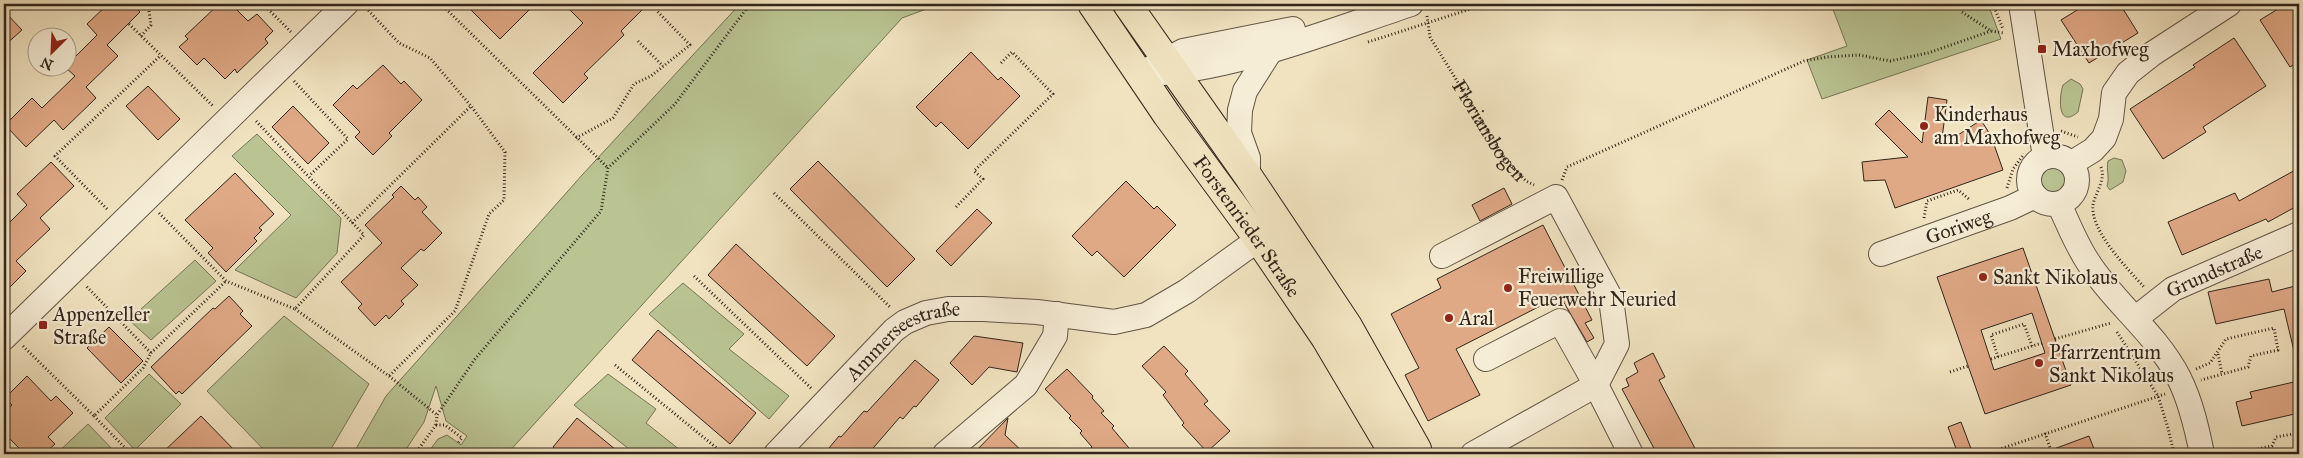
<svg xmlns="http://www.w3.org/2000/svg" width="2303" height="458" font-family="'IM FELL Great Primer',serif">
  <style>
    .green { fill: #b9c492; stroke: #757457 }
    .building { fill: #e0a986; stroke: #31251c; fill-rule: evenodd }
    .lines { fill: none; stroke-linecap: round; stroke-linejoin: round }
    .minor-casing { stroke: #615445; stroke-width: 26 }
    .major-casing { stroke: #31251c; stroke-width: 30 }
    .path { stroke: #31251c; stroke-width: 3; stroke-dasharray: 1 2.5; stroke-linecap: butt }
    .minor { stroke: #f6edd6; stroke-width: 24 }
    .major { stroke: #f1e3c0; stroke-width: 28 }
    .poi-dot { fill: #8f2418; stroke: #f6edd6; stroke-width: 2 }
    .labels { text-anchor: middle; stroke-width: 4.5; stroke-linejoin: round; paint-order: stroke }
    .poi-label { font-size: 20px; fill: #31251c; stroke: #f6edd6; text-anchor: start }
    .street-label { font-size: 20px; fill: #31251c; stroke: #f6edd6 }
  </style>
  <rect width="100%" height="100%" fill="#f1e3c0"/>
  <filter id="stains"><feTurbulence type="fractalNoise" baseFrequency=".004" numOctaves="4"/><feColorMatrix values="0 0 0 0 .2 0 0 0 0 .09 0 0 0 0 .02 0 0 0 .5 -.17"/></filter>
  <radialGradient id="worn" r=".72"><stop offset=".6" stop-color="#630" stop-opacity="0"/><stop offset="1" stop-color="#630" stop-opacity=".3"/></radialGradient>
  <path class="green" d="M740,4h200l-38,14 -395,436h-80l11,-15 9,-4 14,10 6,-9 -21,-15 -10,-35 -12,36 -21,32h-50l33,-58 197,-222z
    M1831,4h157l13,35 -179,60 -15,-39 40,-14z
    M2071,79l9,5 3,5 -5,23c-21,18 -19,-16 -15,-27z
    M257,134l84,84 -4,35 -41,45 -61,-28 56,-55 -59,-59z
    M2114,158l8,2 4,11 -3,11 -13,8 -3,-4c3,-8 -1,-16 1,-25z
    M2041 180a12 12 0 1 1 24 0a12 12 0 1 1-24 0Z
    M195,260l21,21 -65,59 -22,-20z
    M683,283l61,51 -15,15 60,47 -20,23 -120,-105z
    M284,316l85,68 -41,70h-60l-61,-63z
    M149,374l32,30 -46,46 -30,-32z
    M608,374l48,35 -10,14 39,31h-50l-61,-49z
    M88,424l29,30h-61z"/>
  <path class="building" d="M108,4h24l8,8 -33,33 11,11 -32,31 10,11 -33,32 -9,-10 -28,27 -21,-22 27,-27 10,10 33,-32 -9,-8 2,-4 29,-29 -10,-11z
    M219,4h12l17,17 9,-7 16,17 -8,8 3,4 -31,30 -2,-4 -10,10 -21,-21 -7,7 -18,-18 9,-8 -3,-3z
    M465,4h70l-35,35z
    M564,4h84l-27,27 3,4 -40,39 4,4 -25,25 -30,-30 50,-50z
    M2087,4h33l18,29 -49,30 -28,-43z
    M2286,4h13v58l-9,5 -30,-47z
    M4,11l18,19 -18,16z
    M2234,38l32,48 -63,41 3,5 -43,27 -33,-50 65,-42 -2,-2z
    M971,52l27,28 3,-3 19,19 -52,53 -27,-27 -5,5 -20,-20z
    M383,65l18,19 3,-3 18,19 -33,33 3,3 -19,19 -18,-18 5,-5 -27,-27 20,-20 4,4z
    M148,86l32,33 -22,21 -32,-34z
    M1928,97l19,3 -6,46 40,-26 10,16 12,34 -108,38 -10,-28 -21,1 -2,-19 46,-5 -33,-33 14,-14 33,33z
    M293,106l36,37 -21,21 -36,-37z
    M818,161l97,98 -28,28 -97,-98z
    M51,162l23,24 -34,32 10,11 -34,32 10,10 -22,22v-65l23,-23 -10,-11z
    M2299,168v37l-31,17 -2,-3 -84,36 -14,-33 67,-29 4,8z
    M235,173l39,41 -15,14 3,2 -8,8 3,3 -31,31 -18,-19 5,-5 -28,-28z
    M1126,181l28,28 3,-3 19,19 -52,52 -27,-26 -5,5 -20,-20z
    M401,186l14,14 3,-3 9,10 -5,5 20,21 -18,18 -3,-2 -20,19 17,17 -17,16 3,3 -15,15 -3,-4 -11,11 -17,-18 4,-4 -21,-22 41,-39 -17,-18 29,-28 -2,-2z
    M1504,188l8,16 -32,17 -8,-16z
    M977,209l15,14 -41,43 -15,-15z
    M1543,225l49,95 -7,3 9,15 -7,4 -27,-46 -104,53 24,46 -52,26 -23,-46 14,-7 -28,-54 50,-26 -4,-9z
    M736,244l99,92 -28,30 -99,-91z
    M2023,248l48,137 -86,29 -48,-137zM2032,313l13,40 -51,17 -13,-40z
    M2269,279l3,13 27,-7v65l-5,1 -10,-42 -68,15 -8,-32z
    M229,296l14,15 -3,3 12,12 -70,68 -3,-3 -3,3 -25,-27 62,-59 2,1z
    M109,327l34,34 -22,22 -34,-35z
    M658,330l98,83 -26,31 -98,-84z
    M974,336l49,7 -6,29 -28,-5 -17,18 -22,-22z
    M1164,346l24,25 -3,3 23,27 -4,3 26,27 -23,21 -25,-27 2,-2 -21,-28 3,-3 -24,-26z
    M1653,353l12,24 -6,3 39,74h-41l-35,-65 7,-3 -3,-7 12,-7 -4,-9z
    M915,360l24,20 -23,27 -2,-1 -11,13 -3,-2 -32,37h-44l15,-18 2,1 23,-26 3,1z
    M1067,369l26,27 -1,2 12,13 -3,2 13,13 -2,2 22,26h-50l8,-7 -12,-14 2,-2 -13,-13 2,-2 -26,-27z
    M27,376l24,25 5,-5 17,17 -25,24 7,7 -11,10h-19l-21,-21v-21l8,-7 -7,-7z
    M2294,382l3,12 2,-1v20l-57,13 -6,-24 16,-4 -2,-6z
    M201,416l37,38h-77z
    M577,418l44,36h-60l-8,-7z
    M1008,418l-3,17 20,19h-52z
    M1961,422l12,32h-15l-10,-27z
    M2089,436l7,18h-53v-1z"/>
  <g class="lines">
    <g class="minor-casing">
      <g id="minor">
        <path d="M2021,4l24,153"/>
        <path d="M1151,68l32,-17 110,-22"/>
        <path d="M1141,75c93,-5 183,-42 270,-71"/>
        <circle cx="2053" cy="180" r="24"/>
        <path d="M2072,163l21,-13 11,-12 7,-19 3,-26 14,-20 24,-19 77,-50"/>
        <path d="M1248,176v-18l-9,-25 1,-23 5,-19 26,-41"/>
        <path d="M2059,204c9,19 17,40 29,58 26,41 68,71 91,116 12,24 18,51 23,76"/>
        <path id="s2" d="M1881,254l129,-46 25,-12"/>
        <path d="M1442,256l114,-59 55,102 6,45 -21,41 -123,69"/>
        <path id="s3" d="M2136,318l37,-29 126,-55"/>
        <path d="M4,338l342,-334"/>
        <path d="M1486,359l74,-38 36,64 35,69"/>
        <path id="s4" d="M776,454l118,-124 11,-8 21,-9 22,-4h35l54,3 77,10 32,-7 41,-24 87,-63"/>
        <path d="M945,454l81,-69 29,-49 2,-22"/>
      </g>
    </g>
    <g class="major-casing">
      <g id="major">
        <path id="s5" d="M1092,4l75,111 91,124 68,100 68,115"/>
        <path d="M1127,4l121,172 100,150 69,123 1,5"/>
      </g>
    </g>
    <g class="path">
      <path d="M263,4l28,28"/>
      <path d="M441,4l167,164"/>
      <path d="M1993,4l10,25"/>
      <path d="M366,8l33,35 31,15 41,48"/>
      <path d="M1286,8l17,-4"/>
      <path d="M1962,12l29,19 13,2"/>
      <path id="s1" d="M1427,16l3,21 75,122 21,22 8,4"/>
      <path d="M129,24l85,83"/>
      <path d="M141,36l10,-11 -3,-21"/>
      <path d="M638,41l25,25"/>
      <path d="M1368,42l118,-38"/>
      <path d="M294,81l54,58 -39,37"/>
      <path d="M2061,131l17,6"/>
      <path d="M576,138l37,-20 21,-34 17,-8 39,-31 -33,-34"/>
      <path d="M2101,167c5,13 -6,26 -8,38 -3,26 35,64 51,82"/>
      <path d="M1562,180l5,-13 237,-106 23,-4 32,-2 31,6 38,-8 63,-22"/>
      <path d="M2007,188l6,-19 11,-15"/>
      <path d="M774,193l117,115"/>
      <path d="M956,207l27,-28 -9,-8 79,-77 -41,-42 -11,11"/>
      <path d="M107,209l-52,-53 105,-100"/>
      <path d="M159,213l67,68 69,28 69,-74 -108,-114"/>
      <path d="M1924,218l3,-17 31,-11 12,10"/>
      <path d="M352,223l119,-117 34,46 -1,48 -15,14 -34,97 -66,65"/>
      <path d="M694,276l118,113"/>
      <path d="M295,309l94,67 48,39"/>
      <path d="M2117,332l41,64 10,32 6,26"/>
      <path d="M2055,339l56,-16"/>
      <path d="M23,346l71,70 49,-48 8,-15 -65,-67"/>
      <path d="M151,353l75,-72"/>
      <path d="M2218,354l4,20"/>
      <path d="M1998,357l-7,-22 33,-11 8,22"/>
      <path d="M1991,359l51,-16"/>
      <path d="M615,365l109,89"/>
      <path d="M2196,369l14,-6 16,-24 48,-11 4,22 -27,6 -3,11 -47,13"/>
      <path d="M1950,372l18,-6"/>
      <path d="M94,416l37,38"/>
      <path d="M436,425l1,-10 38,-56 126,-148 7,-43 67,-64 75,-100"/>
      <path d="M436,425h9l17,13 -4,5"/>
      <path d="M2045,433l7,21"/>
      <path d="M534,449l7,5"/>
      <path d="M415,454l21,-29"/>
      <path d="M1985,454l180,-60"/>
      <path d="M2234,454l38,-8 4,-9 23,-4"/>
    </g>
    <use href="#minor" class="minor"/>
    <use href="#major" class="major"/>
  </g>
  <g class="poi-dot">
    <rect x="2037" y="44" width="10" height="10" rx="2.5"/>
    <circle cx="1924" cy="126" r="5"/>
    <circle cx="1983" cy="277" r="5"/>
    <circle cx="1508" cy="288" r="5"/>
    <circle cx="1449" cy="318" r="5"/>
    <rect x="38" y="320" width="10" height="10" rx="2.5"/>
    <circle cx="2039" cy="363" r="5"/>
  </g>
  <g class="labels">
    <g class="poi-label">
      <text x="2052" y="56">Maxhofweg</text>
      <text x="1934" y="121">Kinderhaus<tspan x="1934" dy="23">am Maxhofweg</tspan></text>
      <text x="1518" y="283">Freiwillige<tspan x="1518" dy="23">Feuerwehr Neuried</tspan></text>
      <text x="1993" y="284">Sankt Nikolaus</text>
      <text x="53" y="321">Appenzeller<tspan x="53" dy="23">Straße</tspan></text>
      <text x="1459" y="325">Aral</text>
      <text x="2049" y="359">Pfarrzentrum<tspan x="2049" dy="23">Sankt Nikolaus</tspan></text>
    </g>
    <g class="street-label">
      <text dy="7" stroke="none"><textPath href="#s1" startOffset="132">Floriansbogen</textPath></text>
      <text dy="7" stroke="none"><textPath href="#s5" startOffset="271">Forstenrieder Straße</textPath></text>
      <text dy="7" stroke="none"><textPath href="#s2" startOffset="82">Goriweg</textPath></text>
      <text dy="7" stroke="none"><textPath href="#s3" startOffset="92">Grundstraße</textPath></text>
      <text dy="7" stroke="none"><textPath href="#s4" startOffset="174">Ammerseestraße</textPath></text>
    </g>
  </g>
  <rect width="2303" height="458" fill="none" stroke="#f1e3c0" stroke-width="20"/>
  <rect x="5" y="5" width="2293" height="448" fill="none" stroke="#31251c" stroke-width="2.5"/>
  <rect x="10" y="10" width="2283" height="438" fill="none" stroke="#31251c"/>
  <g transform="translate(52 52) rotate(204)"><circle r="24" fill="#f6edd6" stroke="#a79d8c"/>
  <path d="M0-4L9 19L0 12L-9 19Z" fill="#8f2418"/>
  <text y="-8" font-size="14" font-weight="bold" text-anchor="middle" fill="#31251c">N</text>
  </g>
  <rect width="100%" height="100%" filter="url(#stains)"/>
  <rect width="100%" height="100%" fill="url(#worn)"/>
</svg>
